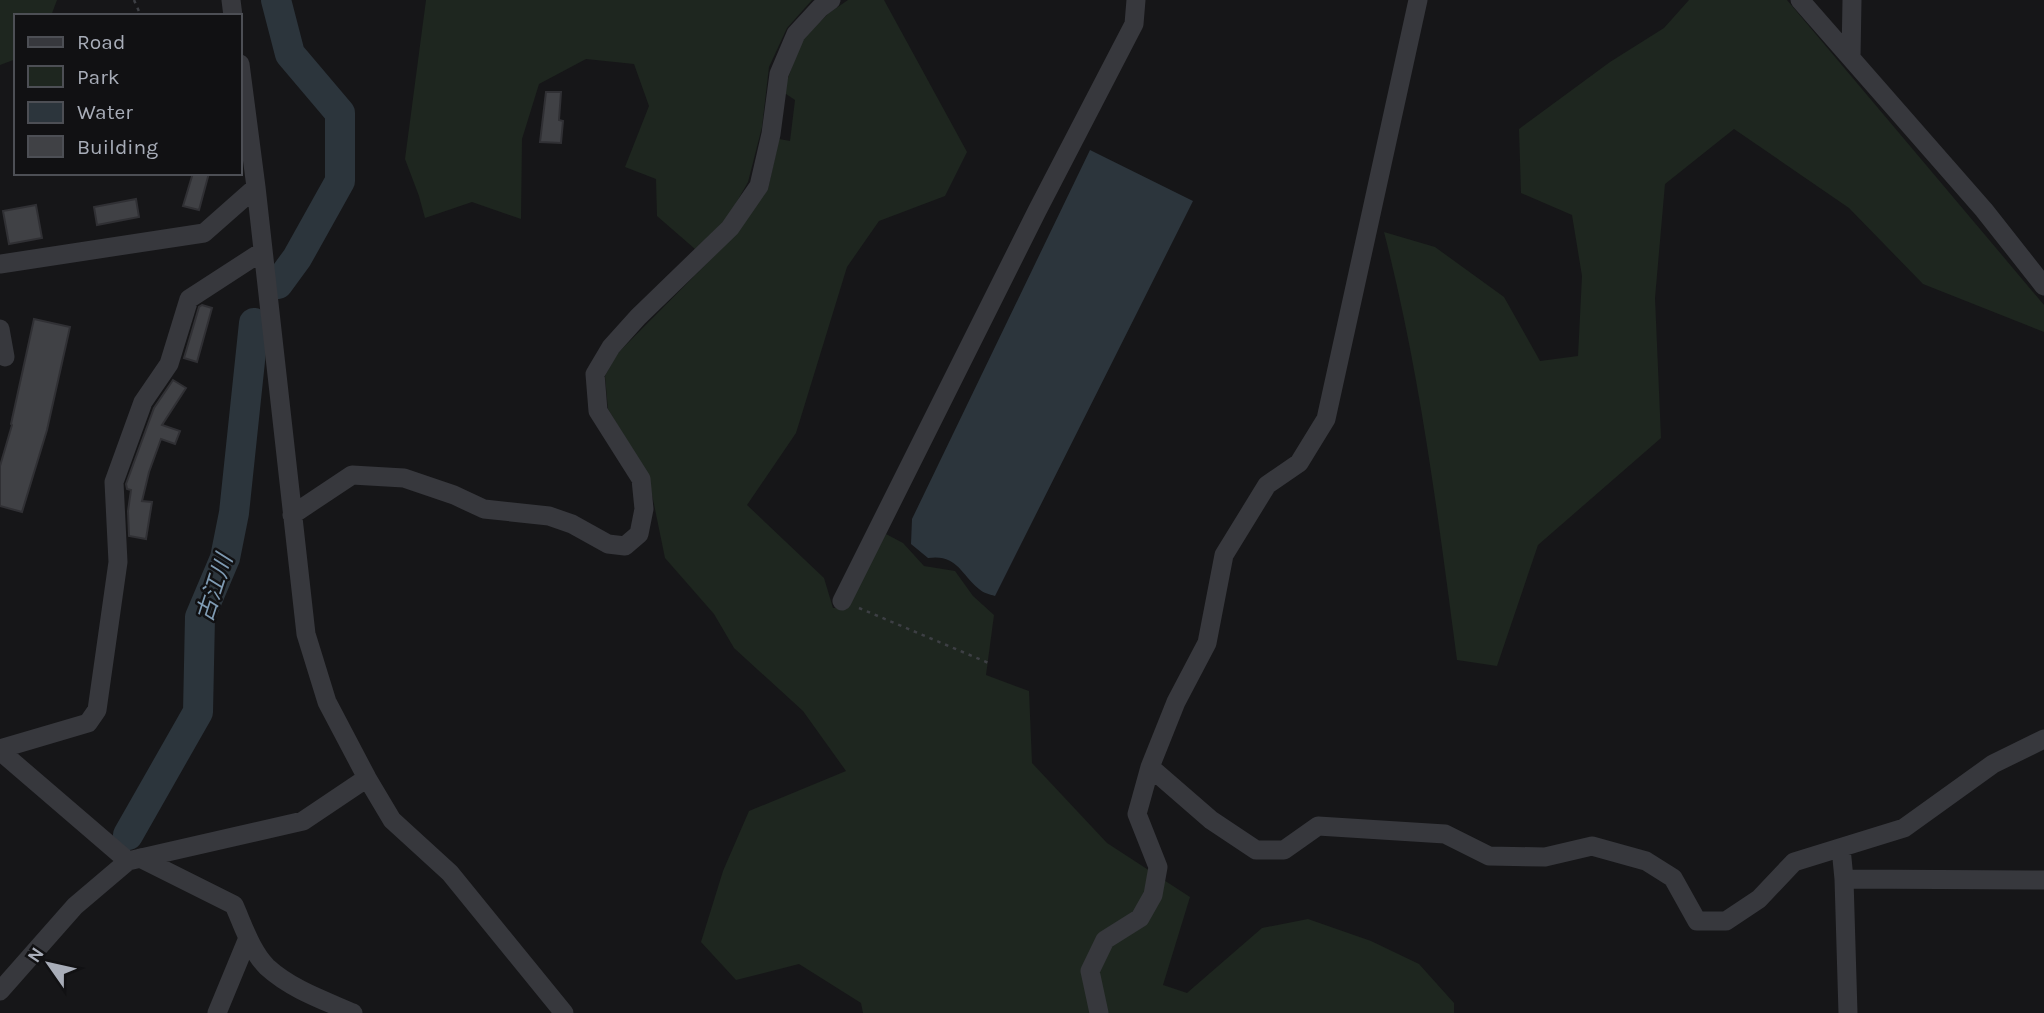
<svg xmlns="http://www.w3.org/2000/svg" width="2044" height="1013" font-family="Karla,'Noto Sans JP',sans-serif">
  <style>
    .green { fill: #1e261f }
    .water { fill: #2c353c }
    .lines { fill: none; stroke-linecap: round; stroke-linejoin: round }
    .river { stroke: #2c353c; stroke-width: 30 }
    .building { fill: #404145; stroke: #303034; stroke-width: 2 }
    .path { stroke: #3d3f44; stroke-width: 2.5; stroke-dasharray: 3.5 5; stroke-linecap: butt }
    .minor { stroke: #37383d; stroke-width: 19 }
    .labels { text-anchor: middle; stroke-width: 5; stroke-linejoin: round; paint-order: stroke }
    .water-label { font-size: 23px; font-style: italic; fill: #7f9bb3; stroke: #111113 }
  </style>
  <rect width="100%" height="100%" fill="#161618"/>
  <path class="green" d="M0,0h57l-6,16h-35v43l-16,6z
    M426,0h386l-25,28 -18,39 -7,60 -14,55 -21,37 -32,30 -38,-33 -1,-37 -31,-12 24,-61 -15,-42 -48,-5 -47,25 -17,55 -1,80 -49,-17 -47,16 -6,-22 -14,-37z
    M848,0h36l83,152 -22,44 -66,25 -32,46 -51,166 -49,72 77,73 9,30h13l40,-74 17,9 21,23 31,5 18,25 21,19 -8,60 43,16 3,72 75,80 83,54 -27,88 24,8 75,-65 46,-9 63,22 48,23 35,39v10h-591l-2,-10 -62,-39 -63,16 -35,-38 22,-71 26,-60 97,-40 -43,-60 -69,-63 -20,-34 -49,-56 -17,-83 -40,-66 -3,-33 12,-22 116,-117 35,-48 11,-50 11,2 5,-41 -12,-8 19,-53 27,-26z
    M1689,0h98l257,305v27l-121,-48 -74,-76 -115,-79 -69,55 -10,114 6,140 -123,107 -41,121 -40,-6c-19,-144 -37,-288 -73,-428l51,15 69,50 36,64 38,-5 4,-80 -10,-61 -51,-22 -2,-64 91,-67 54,-34z"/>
  <path class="water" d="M1090,150l103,51 -198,395c-6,-2 -12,-3 -16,-7 -19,-16 -22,-35 -51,-31l-17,-14 1,-25z"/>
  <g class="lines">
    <path class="river" d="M276,0l14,54 50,59v68l-43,77 -19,26
      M128,835l70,-123 2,-95 25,-59 9,-45 20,-190"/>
  </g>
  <path class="building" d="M546,92h15l-2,28 4,1 -2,22 -21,-1z
    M193,173h16l-10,37 -16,-4z
    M136,199l3,18 -42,8 -3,-18z
    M36,205l6,33 -33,6 -6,-33z
    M202,305l10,3 -15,54 -13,-4 15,-51z
    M34,319l36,8 -23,103 -25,82 -22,-6v-40l12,-41 -1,-1z
    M173,380l13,8 -24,37 18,6 -5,13 -14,-5 -12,33 -7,29 10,1 -6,37 -17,-3 -1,-25 3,-21 -4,-1 -1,-5 28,-76z"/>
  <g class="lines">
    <path class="path" d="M134,0l7,16
      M859,608l132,56"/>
    <path class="minor" d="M231,0l2,16
      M1800,0l184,210 60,76
      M1851,57l1,-57
      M240,64l16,123 50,447 21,68 40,76 25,42 58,53 114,140
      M0,264l204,-31 52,-46
      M0,329l5,28
      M292,515l60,-40 52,3 50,17 30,14 65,7 23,8 36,20 17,2 14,-12 5,-25 -3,-30 -43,-68 -3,-37 16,-27 27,-30 92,-89 29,-42 12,-52 8,-60 17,-40 24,-26 11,-8
      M842,601l195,-390 97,-187 2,-24
      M0,749l88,-26 9,-13 21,-148 -4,-80 29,-80 26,-38 20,-65 74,-48
      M0,751l128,110
      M1150,767l61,53 45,30h28l34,-24 127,8 44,22 56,1 47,-11 54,15 27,17 24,43h29l33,-22 35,-37 110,-34 89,-64 51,-25
      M1841,848l3,31 4,134
      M140,858l94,47c9,20 17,46 33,62 24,22 56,33 86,46
      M1844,879l200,1
      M0,991l75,-85 53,-45 175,-40 64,-43
      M217,1013l31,-75
      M1099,1013l-9,-42 15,-31 35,-22 13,-23 5,-28 -21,-53 13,-47 26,-65 31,-59 17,-88 43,-70 32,-22 27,-44 92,-419"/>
  </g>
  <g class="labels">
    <g class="water-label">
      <text transform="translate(214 588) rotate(-72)" y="8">古江川</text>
    </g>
  </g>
  <rect x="14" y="14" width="228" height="161" fill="#111113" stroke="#4d4f55" stroke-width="2"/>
  <rect x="28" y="37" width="35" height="10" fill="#37383d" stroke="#4d4f55" stroke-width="2"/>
  <text x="77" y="49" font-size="21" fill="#a8adb8">Road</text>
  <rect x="28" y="66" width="35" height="21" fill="#1e261f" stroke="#4d4f55" stroke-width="2"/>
  <text x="77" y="84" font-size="21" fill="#a8adb8">Park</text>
  <rect x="28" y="102" width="35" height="21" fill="#2c353c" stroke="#4d4f55" stroke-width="2"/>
  <text x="77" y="119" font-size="21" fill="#a8adb8">Water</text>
  <rect x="28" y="136" width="35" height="21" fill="#404145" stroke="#4d4f55" stroke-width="2"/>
  <text x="77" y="154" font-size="21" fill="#a8adb8">Building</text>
  <g transform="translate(49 964) rotate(304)" stroke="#111113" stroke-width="5" paint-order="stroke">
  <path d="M0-5L12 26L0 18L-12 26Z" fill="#a8adb8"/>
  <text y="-10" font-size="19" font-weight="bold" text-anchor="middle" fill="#a8adb8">N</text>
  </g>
</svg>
